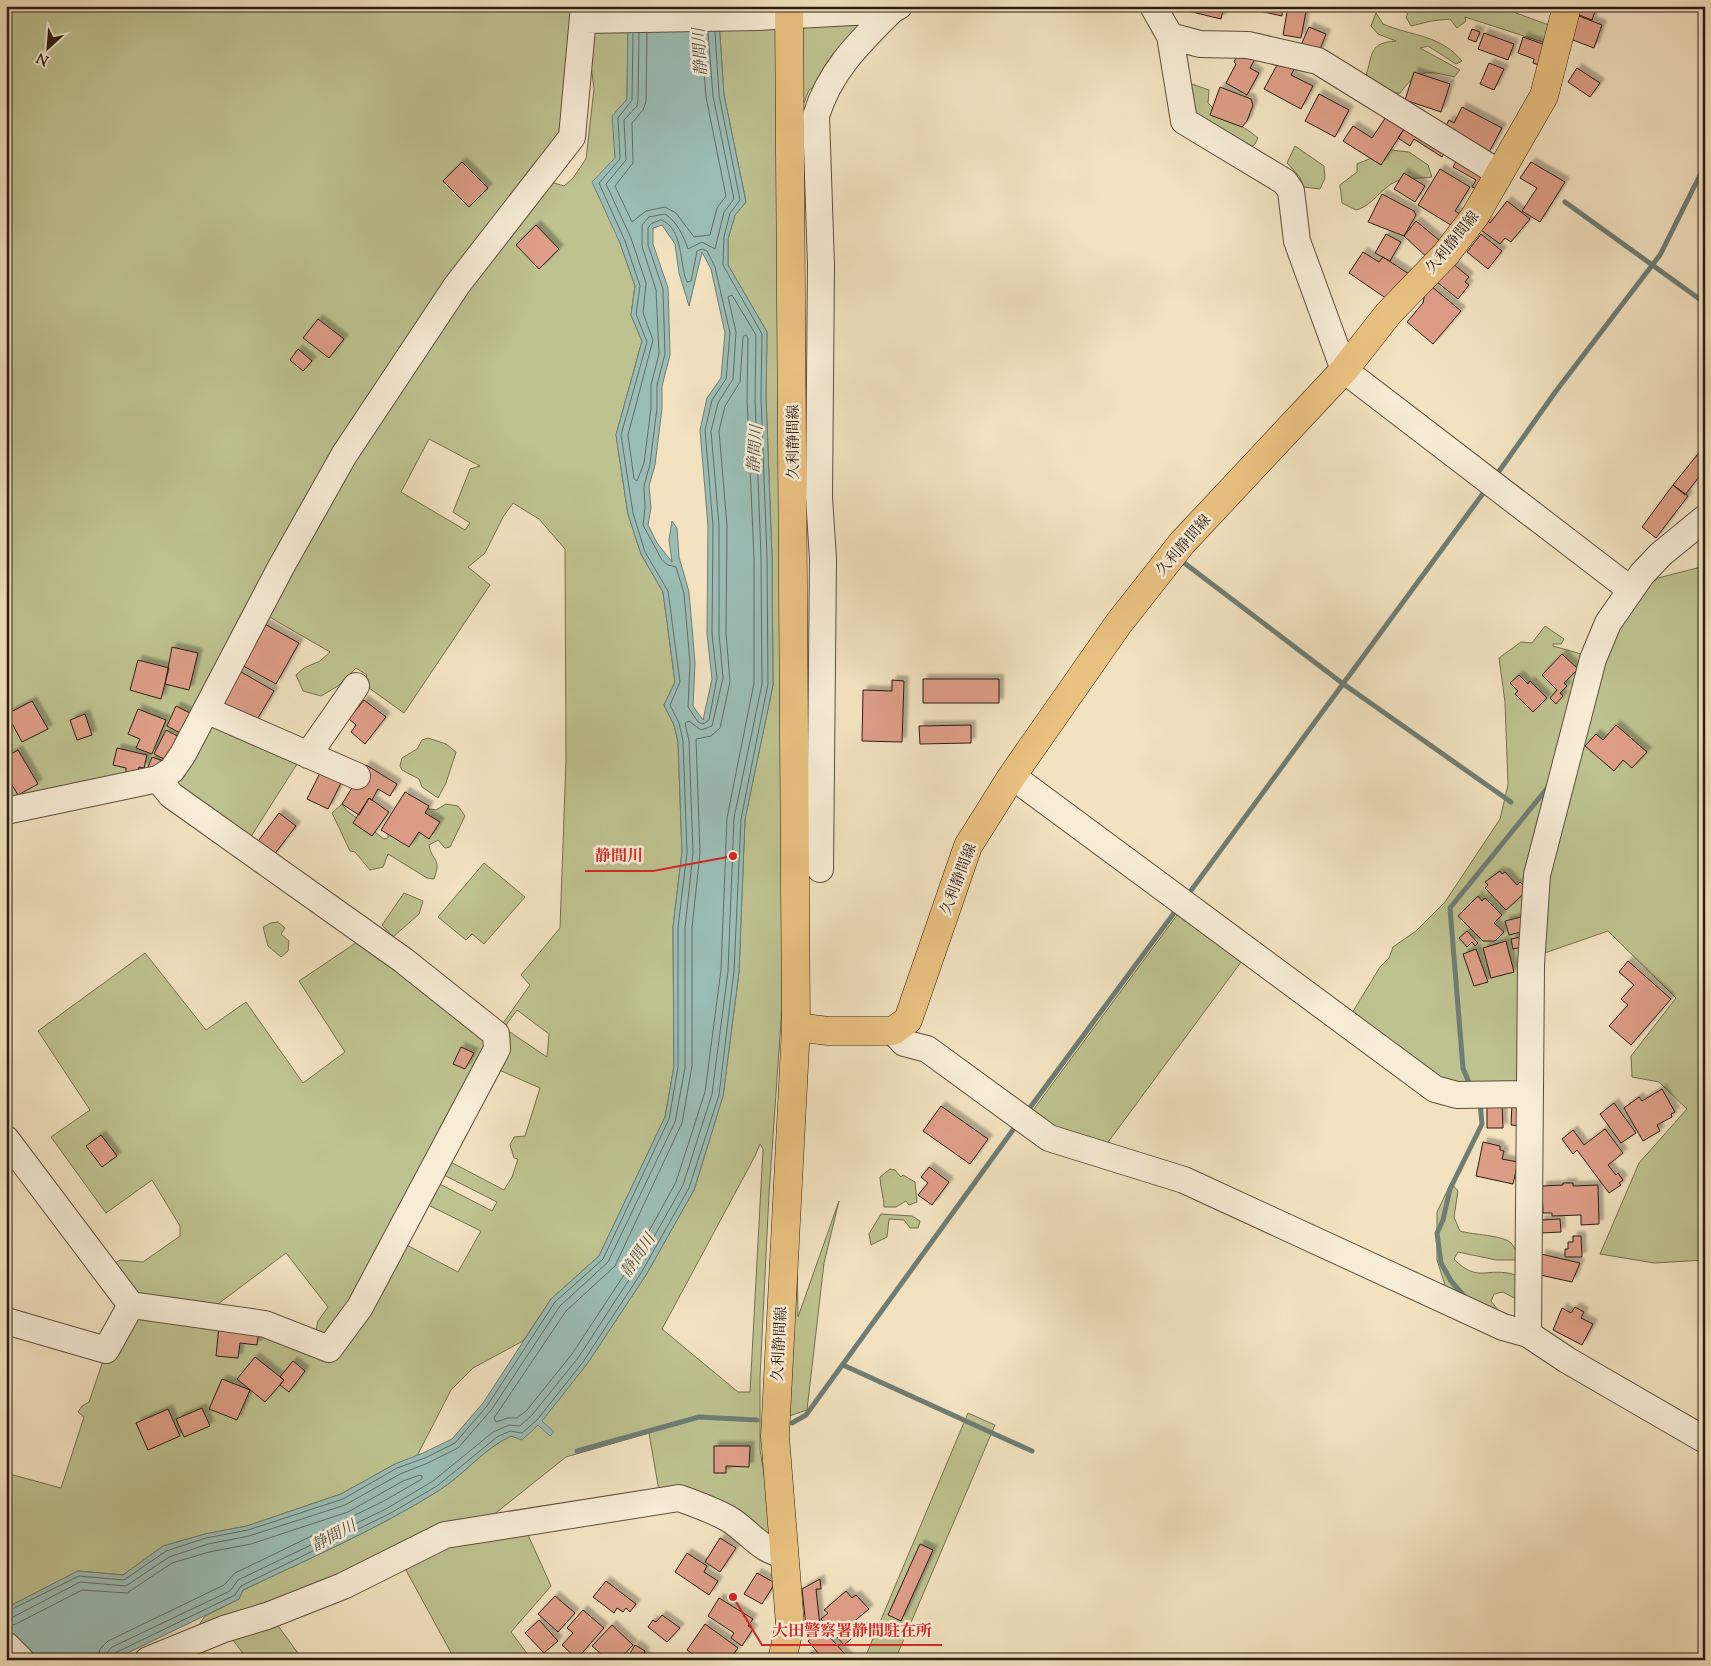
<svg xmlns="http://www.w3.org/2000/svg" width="1711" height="1666" font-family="'Sorts Mill Goudy','Noto Serif JP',serif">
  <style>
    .green { fill: #bec290; stroke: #756f51; fill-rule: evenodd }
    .water { fill: #9bbdb5; stroke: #6f7d74; fill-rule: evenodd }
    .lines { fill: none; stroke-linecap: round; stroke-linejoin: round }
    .shore { stroke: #646c64; stroke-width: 1 }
    .stream { stroke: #6f7d74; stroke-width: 5 }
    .building { fill: #de9e88; stroke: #2c1c12; filter: url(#shadow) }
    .minor-casing { stroke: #5e4e3e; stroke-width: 28 }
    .major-casing { stroke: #2c1c12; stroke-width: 29 }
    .minor { stroke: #f7ecd6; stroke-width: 26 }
    .major { stroke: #e9c180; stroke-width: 28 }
    .labels { text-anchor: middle; stroke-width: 5; stroke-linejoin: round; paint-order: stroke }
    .street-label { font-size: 15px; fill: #2c1c12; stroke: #f7ecd6 }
    .water-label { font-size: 16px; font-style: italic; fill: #53544b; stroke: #f7ecd6 }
    .leader { fill: none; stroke: #d62828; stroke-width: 2 }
    .callout-dot { fill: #d62828; stroke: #f7ecd6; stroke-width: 2 }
    .callout-label { font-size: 16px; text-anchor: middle; font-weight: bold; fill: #d62828; stroke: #f7ecd6; stroke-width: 5; stroke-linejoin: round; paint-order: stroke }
  </style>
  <defs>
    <filter id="shadow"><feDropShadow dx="4.5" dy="-4.5" stdDeviation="1" flood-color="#0004"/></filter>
  </defs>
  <rect width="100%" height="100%" fill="#f2e2c0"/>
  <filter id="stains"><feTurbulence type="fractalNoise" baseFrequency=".004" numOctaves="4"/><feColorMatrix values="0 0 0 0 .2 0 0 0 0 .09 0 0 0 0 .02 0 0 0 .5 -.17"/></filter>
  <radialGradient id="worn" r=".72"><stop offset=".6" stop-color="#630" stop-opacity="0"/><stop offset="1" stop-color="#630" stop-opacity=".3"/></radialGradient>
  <path class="green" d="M6,6h571l-10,130 -113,144 -285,488 -163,40z
    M1398,6h99l60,22 -5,17 -87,-28 1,4 -9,7 -7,-9 -19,2 -20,5 -5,-9 2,-3z
    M1376,13l7,11c28,12 58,11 79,37l-6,3 -28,-18 -8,2 40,22 -6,7c-27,-7 -36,-8 -54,16l-16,1 -18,-18c7,-23 3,-33 30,-35l-18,-7 -7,-8z
    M882,14l-50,60 -23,16 -11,28 -4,-98z
    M782,19v988l-13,187 -9,184v72l17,100 -118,-59 -10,-58 -83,24 -79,63 -297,118 15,-22 34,-17 4,-9c65,-31 133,-60 195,-99 26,-16 45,-42 73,-55l11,3 19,-18 46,-57 59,-89 48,-85 29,-94 16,-124 6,-153 28,-134 -1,-128 -6,-160 1,-65 -39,-67v-26l7,-24 11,-13 -22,-107 -5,-74zM760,1144l3,5 -13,243h-12l-76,-63 93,-173z
    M628,25l-1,74 -14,17 7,127 15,43 -4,29 11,26 -26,94 12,79 13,40 22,38 12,90 -11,23 10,20 4,17 4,110 -9,75 1,139 -9,51 -66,139 -48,43 -28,42 -50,27 -22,22 -34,66 -22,8 -54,30 -94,32 -42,8 -42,12 -40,29 -45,-4 -72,37v-135l55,15 23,-71 -6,-5 4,-6 7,-4 17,-50 25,-46 198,44 68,-110 61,32 23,-41 -63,-31 12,-21 62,32 5,-9 -63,-32 7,-13 63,33 8,-13 6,-18 -4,-1 -4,-13 4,-8 11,-1 15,-48 -50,-22 11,-40 29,-41 -9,-10 39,-47 6,-169 -1,-210 -26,-30 -26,-16 -10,14 -18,36 -17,14 22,18 -86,128 -42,-30 5,-8 -11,-7 -18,18 -17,10 -18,-5 -7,-16 8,-7 16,-7 10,-9 -69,-40 199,-325 91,-105 13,4 9,-8 13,-19 8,-70 -5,-39 5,-24zM429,439l51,27 -10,3 -17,43 17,11 -5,7 -64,-38zM517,1010l32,24 -2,23 -43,-29z
    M1186,82l23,8 -1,13c14,16 35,21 50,35l-3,6 -11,9 -56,-41z
    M1295,146l29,20 1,12 -5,11 -16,-2 -5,-11 -12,-13z
    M1391,150l18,2 19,13 4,12c-12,2 -24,0 -35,4 -17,7 -24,25 -41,29l-14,-7 -2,-18 17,-13v-8z
    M1705,566v694l-51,3 -54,-9 39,-91 48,-54 -28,-27 -27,-5 -1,-21 45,-58 -68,-67 -72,25 9,-100 56,-194 38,-70 19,-14z
    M1545,626l19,13 -3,5h-8v2l32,9 -23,103 -37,329 -71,5 -105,-74 31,-51 9,-9 4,-11 23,-16 29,-29 55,-83 8,-34 -3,-83 -6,-44 22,-16 11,1z
    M209,711l95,42 -59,93 -73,-52z
    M428,738l18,6 10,8 -10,31 -8,15 -16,-11 -3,-8 -17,-9 -2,-4 2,-8 15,-9 5,-9z
    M342,804l4,6 38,29 4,-1v-9l36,-21 12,2 10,-6 12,2 7,10 -15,31 -5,1 -7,-8 -9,5c3,17 13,12 5,34l-7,-1 -39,-24 -5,13 -13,3 -15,-18 -5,-1 -18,-38z
    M484,863l41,34 -41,47 -12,-10 -6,6 -28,-23z
    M404,893l19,8 -4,13 -26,23 -11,-12z
    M1183,907l64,47 -144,195 -75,-32z
    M278,922l7,6 -4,6 8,7 -1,10 -7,6 -13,-11 -5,-19 8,-4z
    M366,936l128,98 -166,312 -12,-16 2,-9 10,-14 -42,-54 -80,60 -74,-9 -22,-38 10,-6 23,2 37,-26v-10l-28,-46 -46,33 -55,-76 39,-27 -52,-79 107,-78 61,77 40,-28 57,81 42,-31 -46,-71z
    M890,1169l5,1 6,7 2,-2 12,7 2,20 -8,3 -3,-4 -10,6h-12c0,-11 -4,-19 -4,-30z
    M1451,1183l7,8 -4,26 6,14c13,4 43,4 51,12 3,3 6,10 9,14l-2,3h-22l-38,-8 -4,7c24,25 33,7 62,16l4,20 -6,3 -11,-6 -9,2 -3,7 7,9 -4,6 -48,-28 -9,-28v-48z
    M839,1201l-15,62 -17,147 -21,7 11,-159 1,59z
    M881,1214l31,2 8,5 -2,7h-8l-6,-8 -15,-1 -2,18 -16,8 -2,-11z
    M968,1413l27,12 -100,235h-31z
    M524,1526l27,60 -40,46 21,28h-77l-54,-99z
    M273,1619l30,41h-55l-19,-25z"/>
  <path class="water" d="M628,6l91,16 5,73 22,107 -11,13 -7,24v26l39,67 -1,65 6,160 1,128 -28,134 -6,153 -16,124 -29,94 -48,85 -59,89 -45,57 12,11 -4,4 -12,-11 -16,15 -11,-4c-28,13 -47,39 -73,55 -62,39 -130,68 -195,99l-4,9 -126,61h-107v-52l72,-37 45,4 40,-29 42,-12 42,-8 94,-32 54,-30 28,-11 29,-14 31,-36 68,-104 48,-43 66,-139 9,-51 -1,-139 9,-75 -4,-110 -4,-17 -10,-20 11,-23 -12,-90 -22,-38 -13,-40 -12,-79 26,-94 -11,-26 4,-29 -15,-43 -28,-61 23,-24 -3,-42 15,-17zM662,225l13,19 4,29 10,33 13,-54 9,17 14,64 -4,45 -14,20 -7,32 8,96 -1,108 5,45 -9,41 -10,-14 2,-43 -6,-71 -10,-35 -2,-29 -5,-7 -3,19 3,22 -15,-19 -9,-18 3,-17 -2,-22 6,-21 7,-57v-22l8,-31 -2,-67 -15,-44v-16z"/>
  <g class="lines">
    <path class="shore" d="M639,33l-1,67 -1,6 -13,14 2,40 -20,24 25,54 15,45 -3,30 10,27 -25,95 6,44 3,2 7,-18 7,-55v-23l8,-31 -3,-64 -14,-44v-21l7,-8 16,-3c12,7 19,23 23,35l14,-7 13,7 9,-37 10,-13 -21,-103 -5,-64
      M647,33l-1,69 -3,8 -11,13 1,40 -18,23 17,36 14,-11 19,-4 11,6 18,24 16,-2 7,-27 9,-12 -20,-99 -5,-65
      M661,220c23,8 18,45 26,62l4,-1 6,-30 5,-2 5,2 8,16 15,66 -4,46 -14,21 -7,30 8,96 -1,108 5,44 -8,42 -6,4 -5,-2 -10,-15 2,-44 -6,-70 -8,-26 -8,-2 -6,-5 -19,-35 2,-17 -1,-22 6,-22 7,-56v-23l8,-31 -2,-65 -15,-44v-17l3,-4z
      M746,335l2,3 -1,60 7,160v125l-27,135 -6,152 -16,122 -29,90 -46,84 -58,88 -45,56 -10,8h-9l-12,4 -2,-4 72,-107 49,-45 67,-143 10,-57v-138l8,-75 -4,-114 15,-3 9,-8 10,-46 -4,-49 1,-108 -8,-94 6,-25 15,-24 3,-45z
      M6,1612l73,-36 45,4 42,-29 40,-13 42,-8 95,-31 54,-31 28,-10 30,-15 32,-37 68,-104 48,-43 66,-140 9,-52v-140l9,-74 -4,-112 -4,-18 -9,-18 10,-23 -12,-91 -23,-39 -12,-39 -12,-78 26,-93 -11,-28 4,-28 -15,-45 -26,-58 21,-24 -2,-41 14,-18 1,-66
      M6,1618l7,-1 67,-35 46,4 43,-29 39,-13 41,-8 96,-31 55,-31 28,-11 30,-15 34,-39 68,-103 48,-44 67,-140 10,-54v-140l8,-75 -4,-112 -4,-18 4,-2 12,9 11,-4 11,-48 -4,-44v-108l-8,-95 7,-28 15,-24 3,-47 -8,-35 4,-2 24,40 -1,63 6,159 1,127 -28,134 -6,153 -16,123 -29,91 -47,84 -58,89 -46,57 -12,11 -11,-1 -16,7 -60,49 -47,28 -148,71 -8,11 -118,56 -5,6 -2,7
      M6,1626l10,-2 66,-34 45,3 45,-30 37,-11 42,-8 97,-32 55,-31 17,-6 2,1v3l-40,23 -147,71 -11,12 -116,56 -8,8 -2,11
      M112,1660l3,-7 120,-58 6,-9 148,-72 48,-28 60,-49 13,-6 12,2 15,-13 46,-58 58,-89 48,-85 30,-93 15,-124 7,-152 27,-135 -1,-127 -6,-160 1,-63 -39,-69 1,-28 6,-24 10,-13 -21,-105 -4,-63"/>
    <path class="stream" d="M1565,202l140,101
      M1495,477l61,-86 104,-136 45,-90
      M1183,562l159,121 169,119
      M1187,896l300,-408
      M1471,1088l-8,-20 -13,-160 99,-122
      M1026,1113l151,-204
      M1466,1298l-15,-17 -10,-18 -4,-30 6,-13 7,-31 32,-65 -2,-22
      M843,1365l189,86
      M792,1423l14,-8 212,-292
      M577,1451l122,-34 58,3"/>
  </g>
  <path class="building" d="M1185,6h39l-3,13 -37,-9z
    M1256,6h27l-1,10 -27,-6z
    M1288,6h19l-6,32 -18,-3z
    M1573,6h24l-5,14 -21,-8z
    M1574,14l28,11 -8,23 -29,-11z
    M1309,27l17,7 -7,18 -18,-7z
    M1472,29l8,3 -4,10 -8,-3z
    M1484,33l30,11 -6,16 -30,-11z
    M1523,37l28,10 -7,20 -11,-4 1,-4 -16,-6z
    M1240,51l15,8 -5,9 9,5 -12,22 -21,-12 10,-19 -2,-2z
    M1282,56l15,8 -6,11 22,11 -12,23 -37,-20z
    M1489,63l15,6 -10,21 -14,-6z
    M1577,68l23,15 -10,14 -22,-15z
    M1414,72l36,12 -9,28 -36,-12z
    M1220,87l31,12 2,6 -6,16 -5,6 -32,-12z
    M1319,94l30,16 -14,27 -30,-16z
    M1462,107l40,21 -14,26 -45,-23 6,-11 5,3z
    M1390,111l18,12 -27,42 -38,-24 10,-15 19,12z
    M1409,121l40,24 -7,12 -28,-18 -4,7 -12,-8z
    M1460,154l35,18 -11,21 -12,-6 4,-7 -23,-13z
    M462,162l26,26 -19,19 -26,-26z
    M1531,162l34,20 -25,40 -18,-11 15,-23 -17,-10z
    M1440,169l30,18 -15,24 11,7 -7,12 -41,-25z
    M1404,173l21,13 -10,16 -21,-13z
    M1382,194l32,17 2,4 -12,21 -36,-14z
    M1507,201l23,18 -19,23 -6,-4 -5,6 -19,-14 7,-9 2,2z
    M1416,221l30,25 -14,16 -28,-26z
    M536,225l23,24 -20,20 -23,-24z
    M1386,234l15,8 -11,19 -15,-8z
    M1481,234l21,17 -14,18 -21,-17z
    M1363,252l16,10 4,-5 26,17 -19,27 -41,-28z
    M1447,259l22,18 -4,5 4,3 -11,14 -26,-21z
    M1431,286l30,25 -28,33 -26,-22 16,-19 2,-10z
    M318,319l26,20 -15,19 -26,-20z
    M298,349l14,12 -9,10 -13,-11z
    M1705,445v24l-20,26 -12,-10z
    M1673,485l15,11 -32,42 -14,-11z
    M261,622l38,21 -23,41 -38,-21z
    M172,647l26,6 -9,37 -24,-6z
    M1562,654l16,15 -14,14 3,3 -7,7 3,3 -7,8 -6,-6 7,-8 -15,-15z
    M138,660l31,8 -8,31 -31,-9z
    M236,669l38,22 -19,32 -41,-17z
    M1519,675l9,9 2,-3 17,17 -14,14 -18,-18 3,-3 -8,-8z
    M923,679h76v24h-76z
    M892,680l12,1 -2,61 -40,-1 1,-51 29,1z
    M364,700l22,17 -21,27 -14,-12 5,-7 -7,-6z
    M32,701l16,28 -26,13 -15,-28z
    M176,706l16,8 -10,20 -15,-8z
    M138,709l28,11 -14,34 -16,-6 4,-9 -12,-5z
    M85,714l7,21 -15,5 -7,-20z
    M971,725v18l-51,1 -1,-18z
    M1616,725l31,27 -15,16 -9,-8 -9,11 -29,-25 11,-12 7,6z
    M166,730l15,8 -11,24 -16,-8z
    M117,748l30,7 -3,13 -5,-1 -2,8 -11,-2v-5l-13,-3z
    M18,750l20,34 -20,11 -12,-20v-18z
    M152,757l11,4 -4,10 -11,-4z
    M366,765l31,19 -7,12 -12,-7 -6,11 -3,-2 -10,17 -17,-11z
    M323,767l21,10 -16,32 -21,-10z
    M405,792l24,14 -4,7 15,9 -11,17 -10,-7 -10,15 -28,-17z
    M369,798l20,14 -17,24 -19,-13z
    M279,813l17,13 -26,34 -17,-12z
    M1500,871l2,3 3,-2 12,13 3,-3 8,8 -22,20 -21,-22 3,-3 -3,-3z
    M1478,896l4,5 3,-3 17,17 -8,8 10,9 -9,9h-12l-25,-25z
    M1521,917l4,14 -16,4 -4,-14z
    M1467,931l11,12 -3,3 -3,-4 -5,5 -8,-9z
    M1521,937l2,10 -10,2 -2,-10z
    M1506,941l8,31 -23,6 -8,-30z
    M1476,949l12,33 -14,4 -11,-32z
    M1628,961l43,38 -40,46 -22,-19 19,-21 -7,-6 13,-14 -15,-13z
    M461,1047l13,6 -9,16 -12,-5z
    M1662,1089l13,23 -4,2 1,3 -15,8 3,6 -17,10 -19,-33 15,-11 3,4z
    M1487,1103h15l1,25h-16z
    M1512,1103h9v23l-10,-1z
    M1614,1103l22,30 -15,10 -21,-29z
    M941,1106l47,33 -18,25 -47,-33z
    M1605,1129l18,24 -15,12 8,10 2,-2 5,7 -4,3 2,2 -12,8 -32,-43 -4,4 -11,-15 11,-9 11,15z
    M101,1135l16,21 -15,11 -16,-21z
    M1483,1142l17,4v4l4,1 -2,8 16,3 -5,22 -37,-8z
    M929,1167l20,15 -17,23 -14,-10 10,-12 -7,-6z
    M1563,1183h10v3l25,-1 1,39 -18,1v-10l-29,1v-3h-9l-1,-27 21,-1z
    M1560,1219l1,13 -20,1 -1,-13z
    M1573,1236h8l1,21h-17v-8h3v-7h5z
    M1541,1254l39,9 -8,19 -32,-7z
    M1575,1307l9,5 -3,6 12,6 -11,21 -29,-15 9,-22 9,5z
    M219,1326l40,4 -2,15 -17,-2 -2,15 -22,-2z
    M255,1357l29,23 -19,22 -28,-23z
    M293,1361l12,10 -16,21 -9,-7 4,-5 -4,-3z
    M222,1379l28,11 -13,30 -28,-11z
    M202,1408l8,18 -26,11 -8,-18z
    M168,1409l12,27 -32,14 -12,-27z
    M714,1446h36l-1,21 -23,-1v7h-12z
    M720,1538l16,10 -16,24 -15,-10z
    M920,1544l13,6 -32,71 -13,-6z
    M687,1553l20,13 -3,6 14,9 -9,14 -34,-23z
    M757,1573l18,10 -13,21 -18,-10z
    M820,1579l1,10h-5l4,37 -14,1 -4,-38z
    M606,1581l30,23 -6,8 -4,-4 -3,4 -6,-4 -3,5 -21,-16z
    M846,1591l6,7 4,-3 13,14 -18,15 7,9 -14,12 -23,-26 7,-6 -4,-3z
    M555,1596l20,17 -17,19 -20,-18z
    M719,1598l34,21 -5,7 5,3 -11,17 -11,-8 3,-5 -26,-17z
    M583,1610l21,18 -27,31 -15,-14 11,-12 -6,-5z
    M662,1615l18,13 -13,14 -19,-15 5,-7 3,2z
    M539,1620l19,21 -14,12 -19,-20z
    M705,1624l33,24 -9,12h-28l-14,-10z
    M612,1625l21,20 -14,15h-16l-3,-3 2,-2 -10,-9z
    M822,1628l28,32h-26l-16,-19z
    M635,1645l10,6 -2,4 8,5h-25z
    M812,1652l7,8h-10l-3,-3z"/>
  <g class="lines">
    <g class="minor-casing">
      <path id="minor" d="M1153,6l17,30 14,85 101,61 6,9 6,50 47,129 287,220
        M584,20l175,-3 133,-7
        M1170,36l30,8 48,1 70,16 181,112
        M206,710l151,66
        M308,755l48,-69
        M1012,776l423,313 22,6 73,-1
        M6,811l152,-32 14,-9 11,-16 98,-187 63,-112 113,-170 115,-148 12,-131
        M820,869l3,-310 -4,-62 2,-232 -5,-149c14,-46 44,-74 76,-106l7,-4
        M893,1031l11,12 23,6 122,89 135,42 319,147 25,7 39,26 138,80
        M6,1139l125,166 -25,45 -100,-29
        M131,1305l134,19 64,25 31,-42 137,-258 -1,-15 -93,-74 -232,-165 -13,-16
        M1528,1334l3,-369 6,-90 56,-216 15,-36 34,-49 19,-20 44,-36
        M6,1645l15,15
        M148,1660l76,-31 43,-13 76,-30 102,-51 234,-37c17,6 34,12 50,21 21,13 29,30 55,36"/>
    </g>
    <g class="major-casing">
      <path id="major" d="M796,1027l32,4h65l15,-11 60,-174 44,-70 107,-153 63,-80 162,-173 44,-56 58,-60 29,-38 69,-120 23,-90
        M782,1660l8,-36 -15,-188 21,-409 -7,-1021"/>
    </g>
    <use href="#minor" class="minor"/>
    <use href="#major" class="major"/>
  </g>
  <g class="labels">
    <g class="street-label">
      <text transform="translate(1452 242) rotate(-51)" y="5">久利静間線</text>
      <text transform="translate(793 442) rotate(-90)" y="5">久利静間線</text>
      <text transform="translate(1183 545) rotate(-49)" y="5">久利静間線</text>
      <text transform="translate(958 879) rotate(-69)" y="5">久利静間線</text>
      <text transform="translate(779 1344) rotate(-87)" y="5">久利静間線</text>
    </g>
    <g class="water-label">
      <text transform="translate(699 52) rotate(-93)" y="6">静間川</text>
      <text transform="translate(754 449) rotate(-86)" y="6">静間川</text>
      <text transform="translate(637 1255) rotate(-56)" y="6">静間川</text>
      <text transform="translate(333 1535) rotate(-28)" y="6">静間川</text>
    </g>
  </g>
  <path class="leader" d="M733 856L653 871H585M733 1597L762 1645H942"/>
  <g class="callout-dot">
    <circle cx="733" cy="856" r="5"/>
    <circle cx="733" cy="1597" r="5"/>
  </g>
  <g class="callout-label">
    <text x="619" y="861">静間川</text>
    <text x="852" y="1636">大田警察署静間駐在所</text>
  </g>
  <rect width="1711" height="1666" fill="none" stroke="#f2e2c0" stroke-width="25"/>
  <rect x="8" y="8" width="1696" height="1651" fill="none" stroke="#2c1c12" stroke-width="2.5"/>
  <rect x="12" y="12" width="1686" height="1641" fill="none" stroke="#2c1c12"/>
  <g transform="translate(48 48) rotate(206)" stroke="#f7ecd6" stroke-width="4" paint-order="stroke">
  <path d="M0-4L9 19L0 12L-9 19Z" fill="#2c1c12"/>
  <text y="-8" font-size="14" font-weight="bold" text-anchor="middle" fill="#2c1c12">N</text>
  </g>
  <rect width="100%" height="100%" filter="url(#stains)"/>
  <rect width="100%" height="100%" fill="url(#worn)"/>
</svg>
